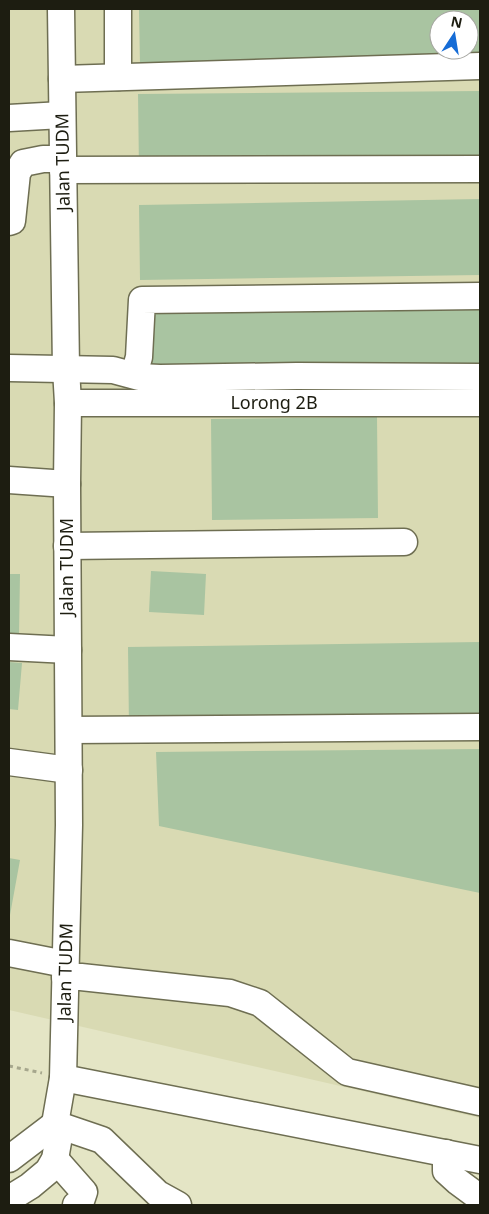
<svg xmlns="http://www.w3.org/2000/svg" width="489" height="1214" font-family="'Noto Sans',sans-serif">
  <style>
    .built { fill: #d9dab3; fill-rule: evenodd }
    .building { fill: #a9c4a1; fill-rule: evenodd }
    .lines { fill: none; stroke-linecap: round; stroke-linejoin: round }
    .minor-casing { stroke: #6e6e52; stroke-width: 29 }
    .path { stroke: #a6a78d; stroke-width: 3; stroke-dasharray: 4 4; stroke-linecap: butt }
    .minor { stroke: #fff; stroke-width: 26 }
    .labels { text-anchor: middle; stroke-width: 5; stroke-linejoin: round; paint-order: stroke }
    .street-label { font-size: 18px; fill: #1d1d11; stroke: #fff }
  </style>
  <rect width="100%" height="100%" fill="#e4e5c5"/>
  <path class="built" d="M9,9h471v1109l-471,-108zM439,20h30v30h-30z"/>
  <path class="building" d="M139,9h341v53l-340,3zM439,20h30v30h-30z
    M480,91v76l-341,3 -1,-76z
    M480,199v76l-340,5 -1,-75z
    M480,310v63l-331,3 -1,-62z
    M377,417l1,101 -166,2 -1,-101z
    M151,571l55,3 -2,41 -55,-3z
    M9,574h11l-1,62h-10z
    M480,642v81l-351,5 -1,-81z
    M9,662l13,1 -4,47 -9,-1z
    M480,749v144l-321,-67 -3,-74z
    M9,858l11,2 -10,55h-1z"/>
  <g class="lines">
    <g class="minor-casing">
      <g id="minor">
        <path d="M118,9v68"/>
        <path d="M62,79l418,-13"/>
        <path d="M9,118l53,-3"/>
        <path d="M63,170l417,-1"/>
        <path d="M9,222l3,-1 5,-48 6,-10 20,-4h20"/>
        <path d="M9,368l104,2 26,7 21,1 137,-2 183,1"/>
        <path d="M134,375l5,-18 3,-57 338,-4"/>
        <path id="s1" d="M68,403h412"/>
        <path d="M9,480l58,4"/>
        <path d="M67,546l337,-4"/>
        <path d="M9,647l59,3"/>
        <path d="M69,730l411,-3"/>
        <path d="M9,762l60,8"/>
        <path d="M9,953l56,11"/>
        <path d="M65,977h16l149,16 30,10 87,69 133,30"/>
        <path d="M63,1078l417,82"/>
        <path d="M55,1124l47,16 56,54 20,11"/>
        <path d="M446,1153v18l11,10 23,17"/>
        <path d="M9,1159l46,-35"/>
        <path d="M55,1159l29,33 -3,9 -5,4"/>
        <path id="s2" d="M9,1199l21,-13 18,-15 7,-12 3,-17 -3,-18 8,-46 6,-253 -2,-341 1,-81 -2,-34 -5,-360"/>
      </g>
    </g>
    <path class="path" d="M9,1066l33,7"/>
    <use href="#minor" class="minor"/>
  </g>
  <g class="labels">
    <g class="street-label">
      <text transform="translate(63 162) rotate(-91)" y="6">Jalan TUDM</text>
      <text dy="6" stroke="none"><textPath href="#s1" startOffset="206">Lorong 2B</textPath></text>
      <text transform="translate(67 567) rotate(-90)" y="6">Jalan TUDM</text>
      <text dy="6" stroke="none"><textPath href="#s2" startOffset="250">Jalan TUDM</textPath></text>
    </g>
  </g>
  <rect width="489" height="1214" fill="none" stroke="#1d1d11" stroke-width="20"/>
  <g transform="translate(454 35) rotate(12)"><circle r="24" fill="#ffffff" stroke="#a5a5a0"/>
  <path d="M0-4L9 19L0 12L-9 19Z" fill="#166cd6"/>
  <text y="-8" font-size="14" font-weight="bold" text-anchor="middle" fill="#1d1d11">N</text>
  </g>
</svg>
